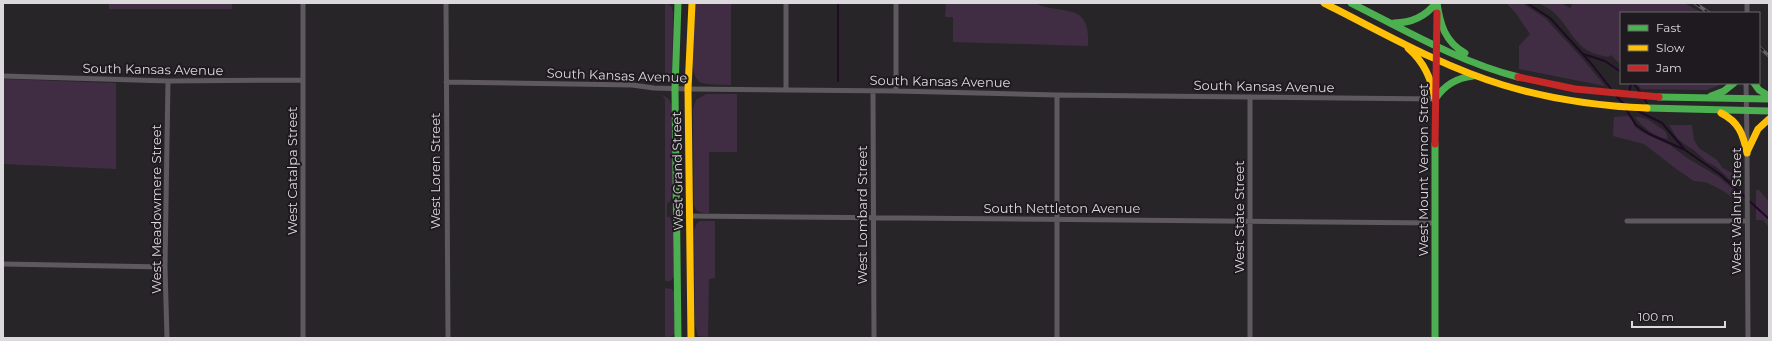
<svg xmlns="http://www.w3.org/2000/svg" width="1772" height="341" font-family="Montserrat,sans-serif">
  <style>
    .green { fill: #402d44 }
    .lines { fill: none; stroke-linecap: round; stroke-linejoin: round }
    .stream { stroke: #220827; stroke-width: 2 }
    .street { stroke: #5e595e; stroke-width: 5 }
    .fast { stroke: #4caf50; stroke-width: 7 }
    .slow { stroke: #ffc107; stroke-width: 7 }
    .jam { stroke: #c62828; stroke-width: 7 }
    .rail-casing { stroke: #636064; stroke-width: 3.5 }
    .rail { stroke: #1f1a1f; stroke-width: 2; stroke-dasharray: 6; stroke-linecap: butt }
    .labels { text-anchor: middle; stroke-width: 4; stroke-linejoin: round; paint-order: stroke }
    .street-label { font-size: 13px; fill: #dcd9dd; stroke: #1f1a1f }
  </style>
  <rect width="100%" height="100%" fill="#272528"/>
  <path class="green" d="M109,3h123v6h-123z
    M665,3l6,3 2,6 -1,60 -7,10z
    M695,3h36v82c-9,-1 -23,1 -31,-3 -14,-8 -7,-65 -5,-79z
    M946,3h88c28,13 57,-3 54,43l-135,-4v-25h-8z
    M1506,3h16l23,15 37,40 23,28 -86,-17v-23l11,-12 -15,-22z
    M1538,3h23l9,5 3,-5h111l19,10h-82v52l-10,-10 -3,2c-35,-5 -34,-27 -56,-46 -4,-3 -9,-6 -14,-8z
    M3,79l113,4v86l-113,-5z
    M1637,83h88l-18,7 -66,-1z
    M706,94h31v58h-28v61c-7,0 -13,0 -15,-8l-1,-96 3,-9z
    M662,95c8,3 10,8 10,17l1,71 -3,19 -3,1v14h3l3,11 1,49 -4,4h-5v-182z
    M1627,116l4,2 4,9 7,5 28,13 17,13 32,19 22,19v5h-5l-11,-9 -11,-6 -9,-4 -11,-1 -15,-10 -35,-27 -31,-8 1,-19z
    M1635,117c10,0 13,2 21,8 7,5 10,4 12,14 -13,-2 -26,-12 -33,-22z
    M1669,125h23l2,15 5,8 18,12 6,8 19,11v8l-6,-2 -21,-19 -8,-4 -12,-11 -12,-8 -6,-5z
    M1756,190h3l10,12v25l-6,-7h-7z
    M700,221h15v57l-6,1 -1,58 -10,-1 -3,-11 -1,-95 3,-7z
    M665,288l7,1 2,3 1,41 -3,3 -7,2z"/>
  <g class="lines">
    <path class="stream" d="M838,3v78
      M1527,3l23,15 40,44 22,28
      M1583,54l22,7 16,11
      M1633,83l8,10
      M1629,94l2,-11
      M1617,97l7,7
      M1644,98l5,9
      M1626,109l10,16 13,9 34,15
      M1638,111l24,12 23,27 36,25 48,44"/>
    <path class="street" d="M446,3l2,335
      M1747,13v-10
      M3,76l165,5 135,-1
      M446,82l186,3 22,3 34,1 208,2 161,4 378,4
      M1746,83l1,57
      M786,90v-87
      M873,91l1,247
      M896,91v-88
      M1057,95v243
      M1250,97v241
      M1747,150l1,188
      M690,216l745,7
      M1627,221h120
      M3,264l162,3
      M167,338l-2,-71 3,-186
      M303,338v-335"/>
    <path class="fast" d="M678,3l-3,86 3,249
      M1351,3c54,27 108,59 167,74
      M1437,3c3,21 8,39 28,50
      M1394,23c18,0 31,-6 42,-20
      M1754,83l5,7 10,6
      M1711,96l13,-5 10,-8
      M1659,97l110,2
      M1435,99c10,-14 21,-21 38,-23
      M1647,108l122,3
      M1435,144v194"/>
    <path class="slow" d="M1324,3c58,29 116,63 179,82 47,14 95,21 144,23
      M1408,48c16,14 23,30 27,51
      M1721,113c18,9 22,21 26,40
      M1747,152l11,-23 11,-10
      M691,338l-3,-249 4,-86"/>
    <path class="jam" d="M1518,77l57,12 84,8
      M1435,144l2,-131"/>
    <g class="rail-casing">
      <path id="rail" d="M1695,3l14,10
        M1759,47l10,9"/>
    </g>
    <use href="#rail" class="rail"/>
  </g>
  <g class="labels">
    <g class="street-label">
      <text transform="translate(153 69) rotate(1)" y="5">South Kansas Avenue</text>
      <text transform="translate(617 75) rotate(2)" y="5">South Kansas Avenue</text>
      <text transform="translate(940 81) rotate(1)" y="5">South Kansas Avenue</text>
      <text transform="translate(1264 86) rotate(1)" y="5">South Kansas Avenue</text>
      <text transform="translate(1423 170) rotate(-90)" y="5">West Mount Vernon Street</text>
      <text transform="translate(292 171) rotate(-90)" y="5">West Catalpa Street</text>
      <text transform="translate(435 171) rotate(-90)" y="5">West Loren Street</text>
      <text transform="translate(677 171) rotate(-91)" y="5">West Grand Street</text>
      <text x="1062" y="213">South Nettleton Avenue</text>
      <text transform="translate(156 209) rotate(-90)" y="5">West Meadowmere Street</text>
      <text transform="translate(1736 211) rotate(-90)" y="5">West Walnut Street</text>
      <text transform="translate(862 215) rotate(-90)" y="5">West Lombard Street</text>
      <text transform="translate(1239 217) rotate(-90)" y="5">West State Street</text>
    </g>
  </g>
  <rect width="1772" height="341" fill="none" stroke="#dcd9dd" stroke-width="8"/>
  <rect x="1620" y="12" width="140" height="72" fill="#1f1a1f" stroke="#6b666b"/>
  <rect x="1628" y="25" width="20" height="6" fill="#4caf50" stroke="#6b666b"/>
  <text x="1656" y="32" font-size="12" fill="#dcd9dd">Fast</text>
  <rect x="1628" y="45" width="20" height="6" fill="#ffc107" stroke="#6b666b"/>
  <text x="1656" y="52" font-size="12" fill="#dcd9dd">Slow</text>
  <rect x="1628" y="65" width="20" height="6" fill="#c62828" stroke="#6b666b"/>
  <text x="1656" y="72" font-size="12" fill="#dcd9dd">Jam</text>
  <path d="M1632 321v6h93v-6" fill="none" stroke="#dcd9dd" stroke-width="2"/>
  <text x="1638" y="321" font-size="12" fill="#dcd9dd" stroke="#1f1a1f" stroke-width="3" paint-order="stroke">100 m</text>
</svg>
